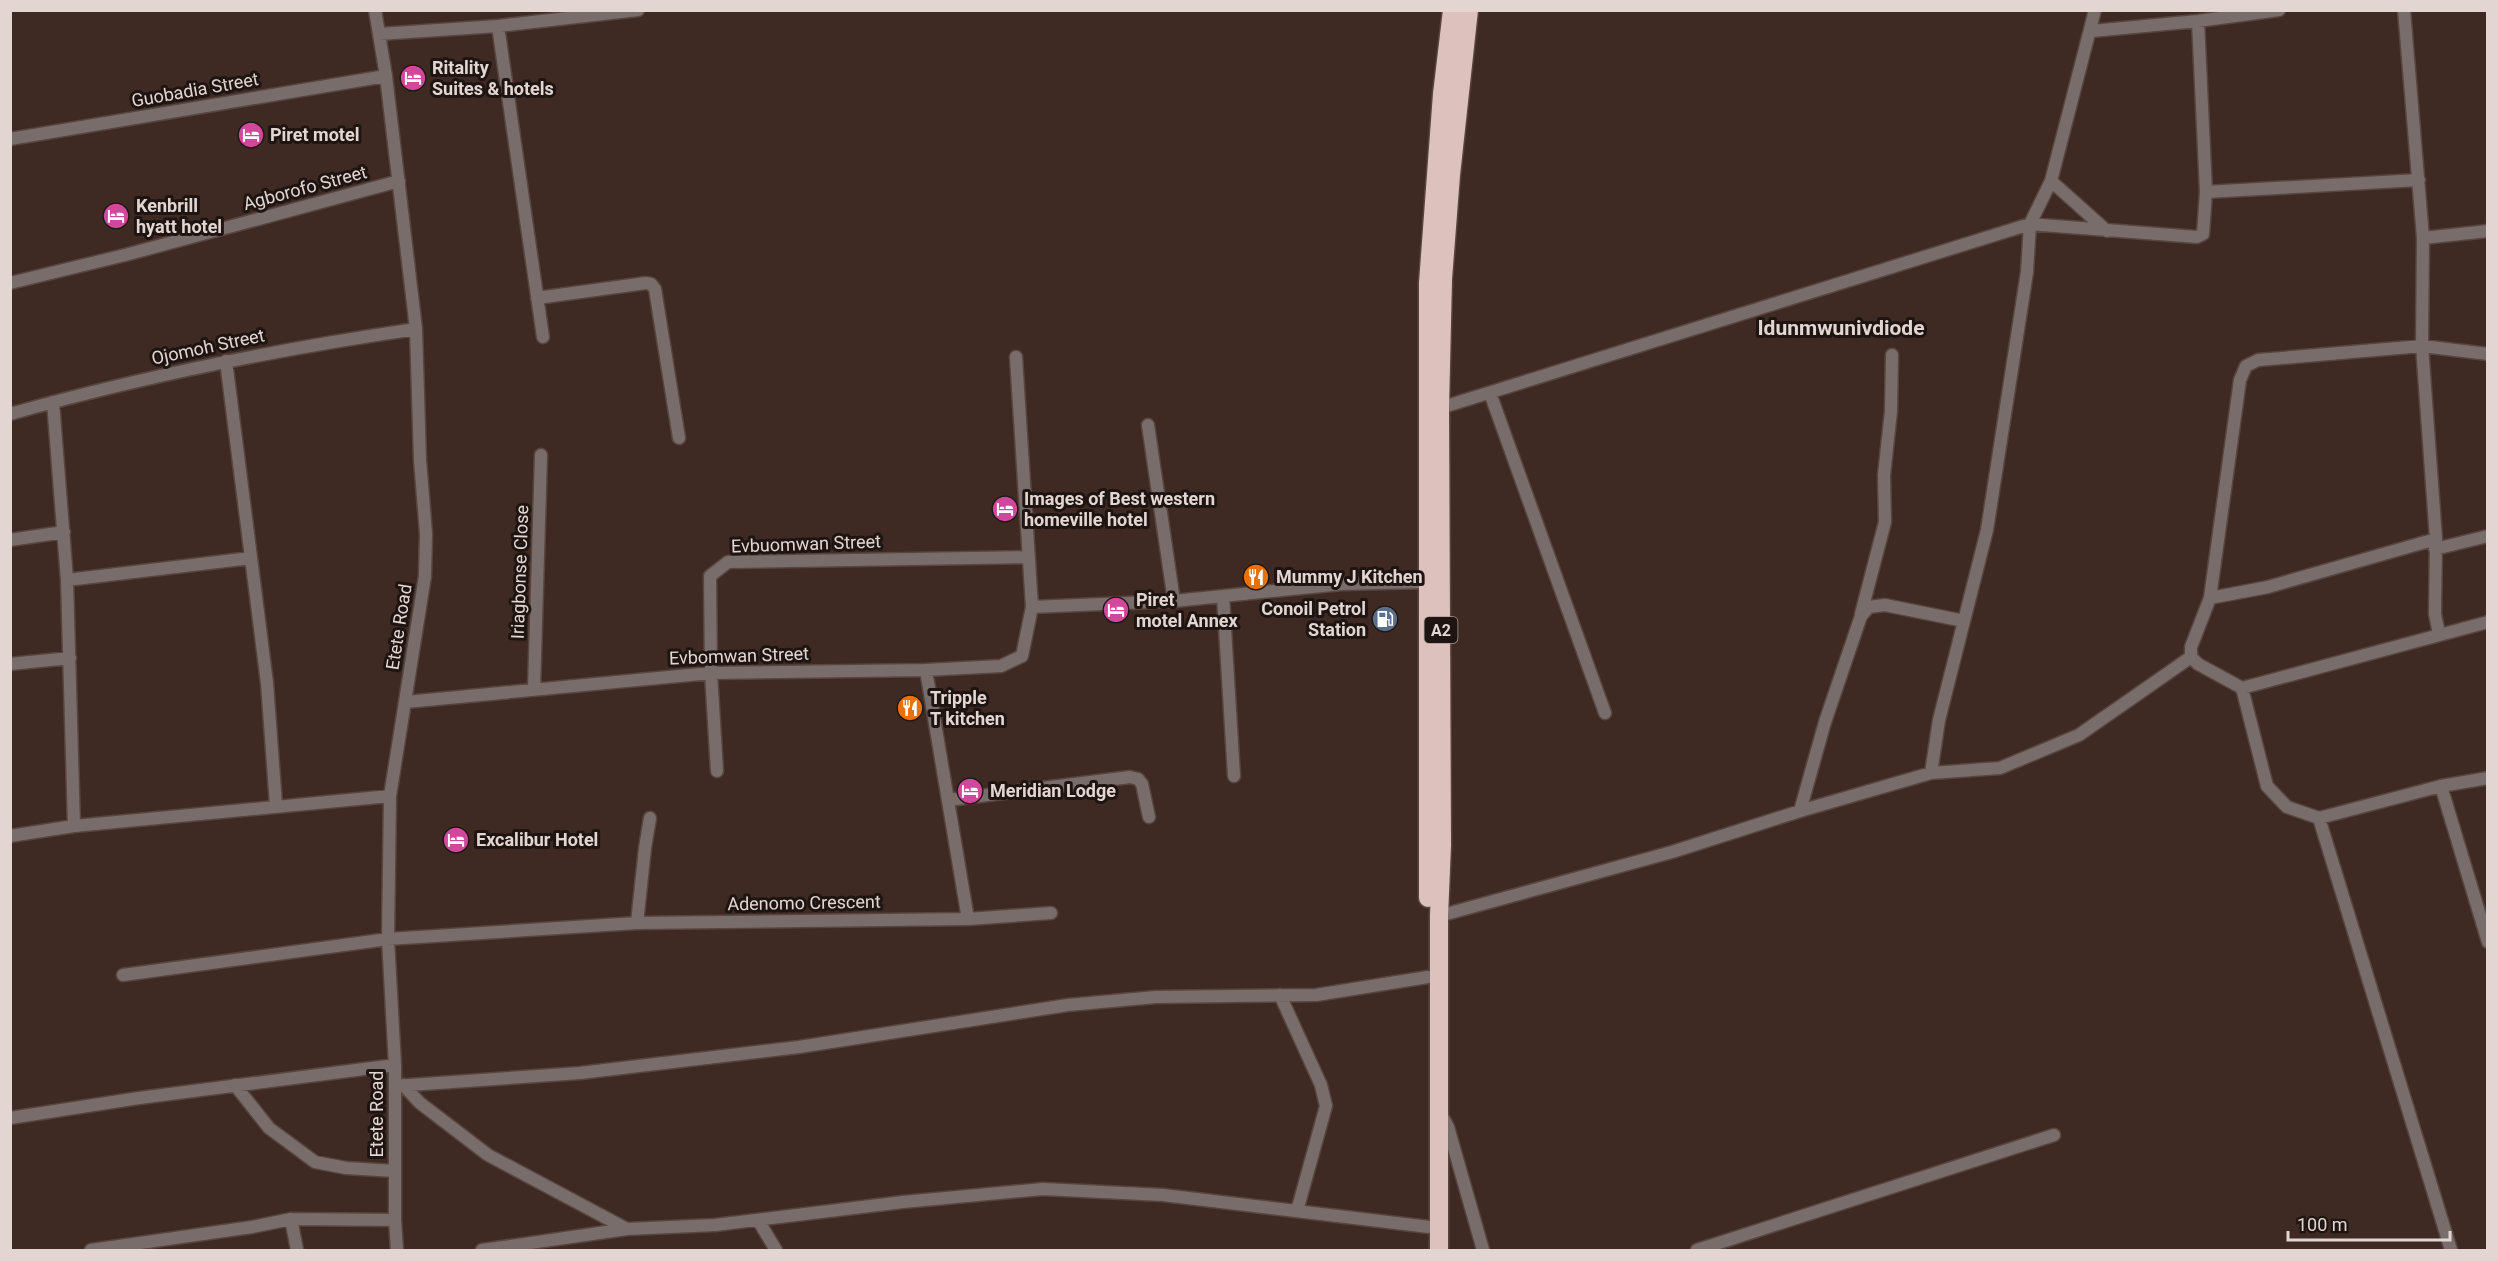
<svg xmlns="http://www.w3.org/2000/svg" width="2498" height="1261" font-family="Roboto,sans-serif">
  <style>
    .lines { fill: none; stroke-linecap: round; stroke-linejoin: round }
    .minor-casing { stroke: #58453f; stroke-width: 15 }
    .highway-casing { stroke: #58453f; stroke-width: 21 }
    .minor { stroke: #786d6b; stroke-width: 12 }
    .highway { stroke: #dcc1bc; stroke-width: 18 }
    .labels { text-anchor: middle; stroke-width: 6; stroke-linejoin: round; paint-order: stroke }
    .shield { fill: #1e1512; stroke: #a89b98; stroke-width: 1.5 }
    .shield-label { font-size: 16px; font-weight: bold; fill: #e3d5d1 }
    .poi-label { font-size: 18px; font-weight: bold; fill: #e3d5d1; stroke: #1e1512; text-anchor: start }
    .street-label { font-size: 18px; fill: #e3d5d1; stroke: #1e1512 }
    .quarter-label { font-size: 21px; font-weight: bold; fill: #e3d5d1; stroke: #1e1512 }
  </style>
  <rect width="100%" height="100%" fill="#3e2a23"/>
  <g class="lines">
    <g class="minor-casing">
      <path id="minor" d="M375,10l11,66 30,253 4,131 6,74 -1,42 -35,220 -2,143 7,126v155l2,30
        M2404,10l19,228 -1,108 14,193 -1,75 4,20
        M498,26l45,311
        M2092,31l106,-10 81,-11
        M379,34l119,-8 140,-16
        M10,139l376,-63
        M2051,181l56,50
        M2206,192l213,-12
        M2423,238l65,-7
        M10,283l115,-28 274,-74
        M537,298l109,-15 5,1 4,5 24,149
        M2488,354l-66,-8 -164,14 -12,6 -6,14 -30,218 -19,49v10l7,7 44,24 25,98 20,21 32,11 122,-32 47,-8
        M226,361l41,322 9,122
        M1490,393l115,320
        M53,402l14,178 7,246
        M1440,408l590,-184 167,13 6,-3 3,-42 -8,-171
        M10,414c134,-38 269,-65 406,-85
        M1148,425l26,176
        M10,540l54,-8
        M2435,549l53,-13
        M67,580l184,-22
        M1223,596l11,180
        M2210,598l58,-11 168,-48
        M1032,607l142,-6 168,-17 84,-2
        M1861,614l24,-92 -1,-47 7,-64 1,-56
        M10,664l60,-6
        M2242,688l246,-66
        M534,689l7,-234
        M406,702l305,-29 215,-3 75,-4 21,-10 10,-49 -16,-250
        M717,771l-6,-98 -1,-97 18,-14 301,-5
        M1931,773l8,-53 48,-190 40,-258 3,-48 21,-43 44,-171
        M2441,786l47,156
        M948,800l182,-23 8,2 4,5 7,33
        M1800,811l25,-89 36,-106 8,-9 16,-2 79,16
        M2319,818l132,432
        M10,836l64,-10 316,-30
        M1439,916l233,-64 128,-41 131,-38 69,-5 79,-33 112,-78
        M968,919l83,-6
        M637,923l8,-75 5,-30
        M123,975l265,-36 249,-16 331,-4 -42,-249
        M1280,995l41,90 5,21 -29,105
        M235,1085l34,43 46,34 31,6 49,3
        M403,1085l17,18 68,52 139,74
        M395,1086l185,-13 219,-26 269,-42 88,-8 160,-2 112,-18
        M1441,1114l7,13 35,123
        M10,1118l129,-20 256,-33
        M291,1219l6,31
        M758,1220l18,30
        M91,1250l161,-23 39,-8 104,1
        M482,1250l145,-21 88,-4 188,-23 140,-13 120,6 266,32
        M1697,1250l357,-115"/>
    </g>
    <g class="highway-casing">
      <path id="highway" d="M1428,898v-615l14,-189 10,-84
        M1439,1250v-334l3,-71 -2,-437 3,-129 8,-104 18,-165"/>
    </g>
    <use href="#minor" class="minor"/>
    <use href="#highway" class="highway"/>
  </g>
  <defs>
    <g id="hotel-disc" transform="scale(1.35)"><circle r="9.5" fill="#d1479c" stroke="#1e1512"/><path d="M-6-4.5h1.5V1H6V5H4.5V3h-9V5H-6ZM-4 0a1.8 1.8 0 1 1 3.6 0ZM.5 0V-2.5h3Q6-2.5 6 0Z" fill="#fff"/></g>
    <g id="restaurant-disc" transform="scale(1.35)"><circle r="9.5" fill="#e8710a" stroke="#1e1512"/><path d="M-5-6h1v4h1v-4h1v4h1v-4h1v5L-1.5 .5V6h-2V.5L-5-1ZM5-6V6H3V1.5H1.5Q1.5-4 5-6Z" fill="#fff"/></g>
    <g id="fuel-disc" transform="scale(1.35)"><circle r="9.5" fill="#5c6f8a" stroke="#1e1512"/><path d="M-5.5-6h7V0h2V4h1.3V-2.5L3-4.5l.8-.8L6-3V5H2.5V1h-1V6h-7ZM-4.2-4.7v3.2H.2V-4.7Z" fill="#fff"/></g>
  </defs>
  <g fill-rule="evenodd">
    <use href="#hotel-disc" x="413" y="78"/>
    <use href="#hotel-disc" x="251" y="135"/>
    <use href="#hotel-disc" x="116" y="216"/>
    <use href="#hotel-disc" x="1005" y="509"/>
    <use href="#restaurant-disc" x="1256" y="577"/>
    <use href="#hotel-disc" x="1116" y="610"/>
    <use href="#fuel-disc" x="1385" y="619"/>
    <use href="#restaurant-disc" x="910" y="708"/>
    <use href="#hotel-disc" x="970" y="791"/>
    <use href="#hotel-disc" x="456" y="840"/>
  </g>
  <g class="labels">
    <rect class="shield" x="1424.5" y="617" width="33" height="26" rx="4.5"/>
    <g class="shield-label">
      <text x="1441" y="636">A2</text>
    </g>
    <g class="poi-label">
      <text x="432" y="74">Ritality<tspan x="432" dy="21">Suites &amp; hotels</tspan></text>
      <text x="270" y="141">Piret motel</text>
      <text x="136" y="212">Kenbrill<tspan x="136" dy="21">hyatt hotel</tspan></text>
      <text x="1024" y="505">Images of Best western<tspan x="1024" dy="21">homeville hotel</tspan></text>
      <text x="1276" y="583">Mummy J Kitchen</text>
      <text x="1136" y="606">Piret<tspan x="1136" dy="21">motel Annex</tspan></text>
      <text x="1366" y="615" text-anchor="end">Conoil Petrol<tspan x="1366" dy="21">Station</tspan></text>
      <text x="930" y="704">Tripple<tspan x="930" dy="21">T kitchen</tspan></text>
      <text x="990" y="797">Meridian Lodge</text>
      <text x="476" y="846">Excalibur Hotel</text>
    </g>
    <g class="street-label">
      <text transform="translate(195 90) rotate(-10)" y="6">Guobadia Street</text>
      <text transform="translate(305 188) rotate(-15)" y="6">Agborofo Street</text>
      <text transform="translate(208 347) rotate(-12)" y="6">Ojomoh Street</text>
      <text transform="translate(806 544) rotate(-2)" y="6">Evbuomwan Street</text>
      <text transform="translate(520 572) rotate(-88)" y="6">Iriagbonse Close</text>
      <text transform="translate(399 627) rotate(-81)" y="6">Etete Road</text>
      <text transform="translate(739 656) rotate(-2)" y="6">Evbomwan Street</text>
      <text transform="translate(804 903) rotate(-1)" y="6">Adenomo Crescent</text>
      <text transform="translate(377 1114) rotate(-90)" y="6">Etete Road</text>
    </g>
    <g class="quarter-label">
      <text x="1841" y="335">Idunmwunivdiode</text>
    </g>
  </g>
  <rect width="2498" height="1261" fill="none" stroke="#e3d5d1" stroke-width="24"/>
  <path d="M2288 1231v9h162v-9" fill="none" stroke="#e3d5d1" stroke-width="3"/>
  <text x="2297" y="1231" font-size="18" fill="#e3d5d1" stroke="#1e1512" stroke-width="4.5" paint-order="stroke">100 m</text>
</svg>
